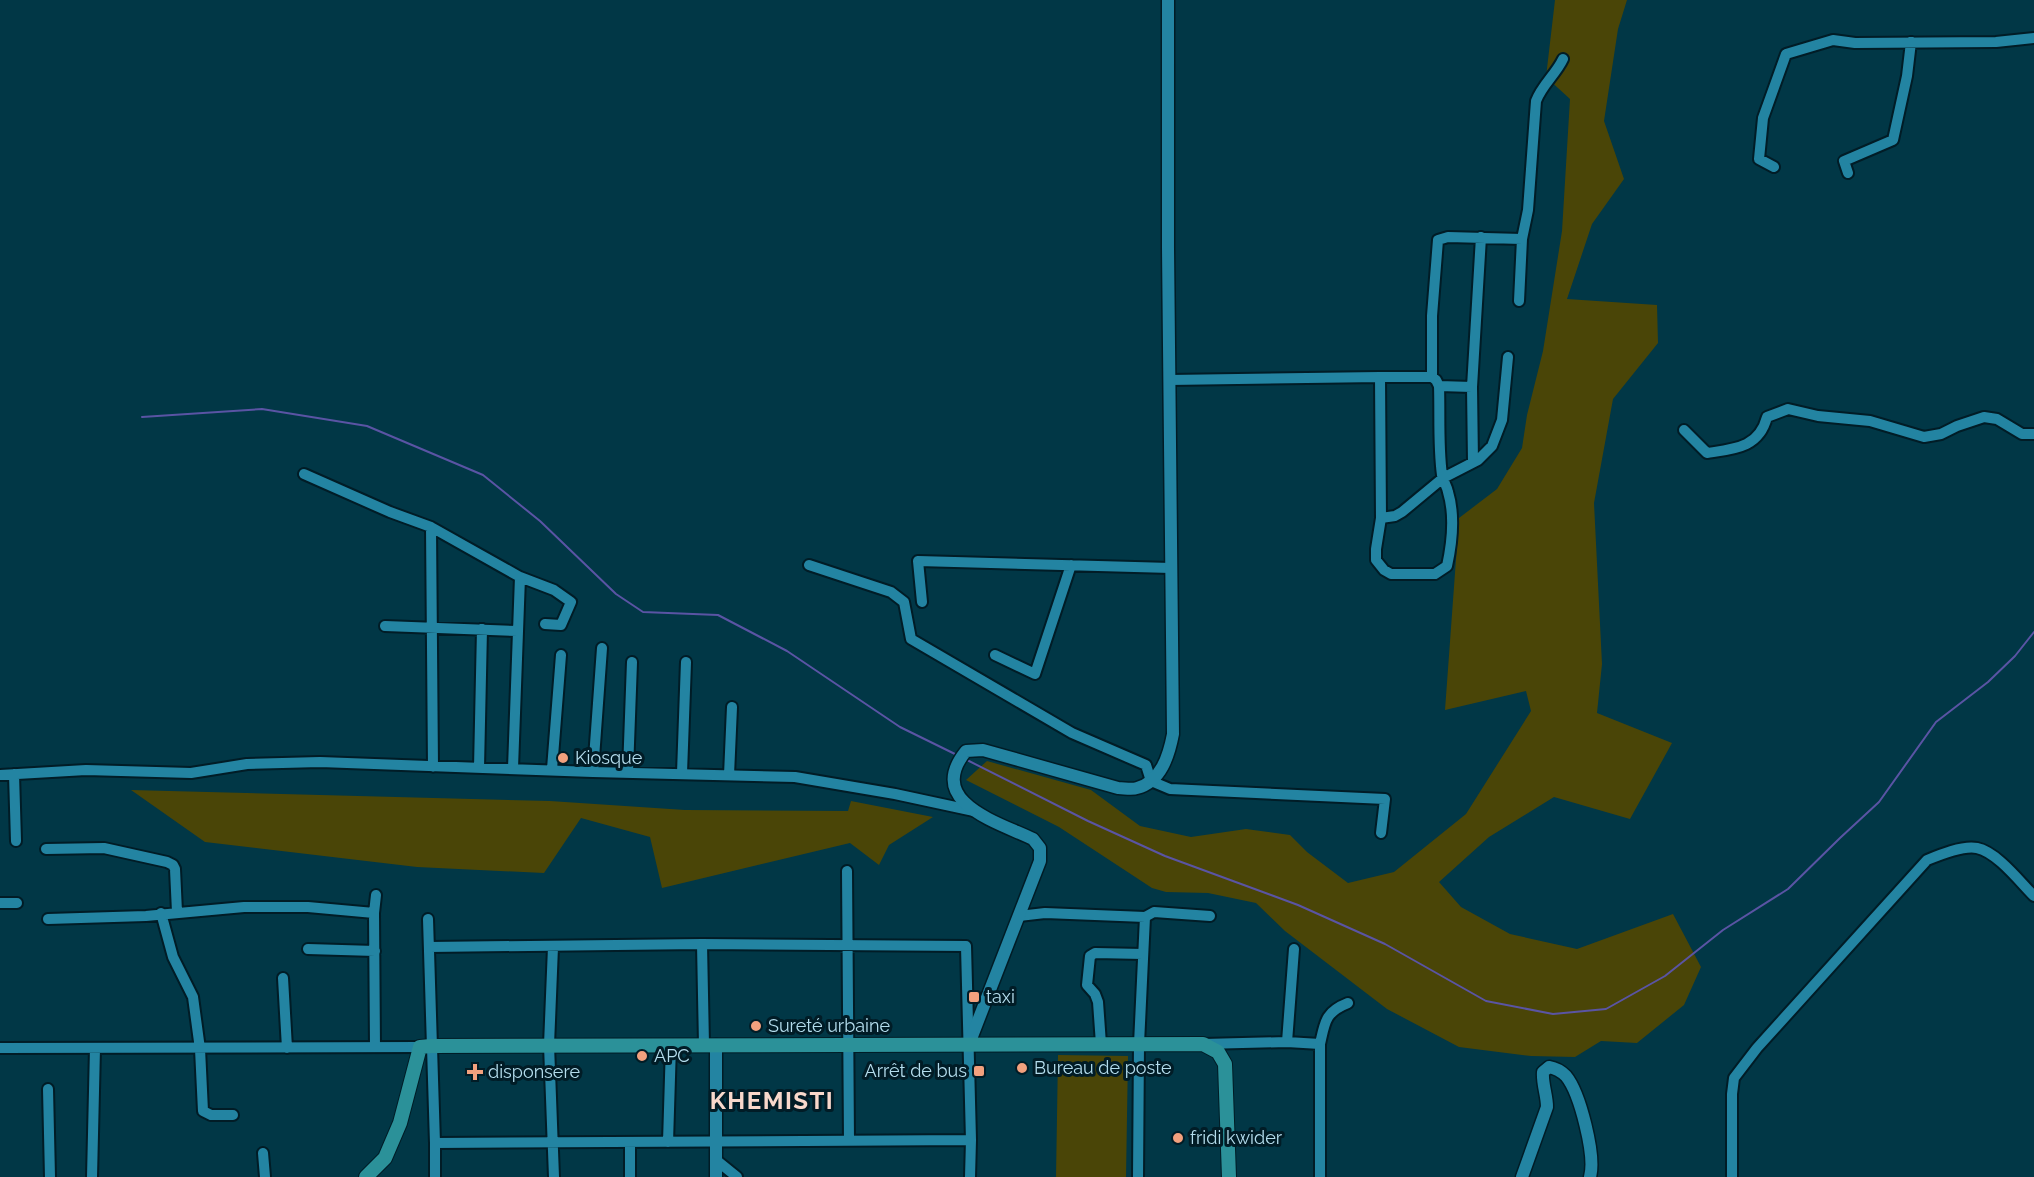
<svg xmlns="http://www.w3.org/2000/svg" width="2034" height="1177" font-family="Raleway,sans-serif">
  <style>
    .green { fill: #4a4507 }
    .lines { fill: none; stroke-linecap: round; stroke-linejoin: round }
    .stream { stroke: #5a54a4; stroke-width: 2 }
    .minor-casing { stroke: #011c26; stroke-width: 14 }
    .tertiary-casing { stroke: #011c26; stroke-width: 15 }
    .secondary-casing { stroke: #011c26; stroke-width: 16 }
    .minor { stroke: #2384a2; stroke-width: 10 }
    .tertiary { stroke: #2384a2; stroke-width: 12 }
    .secondary { stroke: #2b9199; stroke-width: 14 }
    .poi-dot { fill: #f2a17e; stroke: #011c26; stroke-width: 2 }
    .labels { text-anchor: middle; stroke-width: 6; stroke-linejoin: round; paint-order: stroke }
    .poi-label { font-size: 18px; fill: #b4dded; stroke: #011c26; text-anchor: start }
    .district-label { font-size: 24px; font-weight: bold; letter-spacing: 1.5px; fill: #f8d8cb; stroke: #011c26 }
  </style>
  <rect width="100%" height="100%" fill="#013746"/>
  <path class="green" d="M1555,0h72l-9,29 -14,92 20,58 -32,45 -25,75 90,6 1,38 -45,56 -19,104 8,161 -5,49 75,30 -42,76 -76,-22 -65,40 -50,45 22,25 49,27 67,15 96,-35 28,53 -17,38 -47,38 -36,-2 -26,16 -44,-1 -72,-9 -72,-38 -102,-78 -29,-28 -48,-10 -42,-1 -14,-4 -93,-61 -93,-47 21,-19 104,29 49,36 51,11 55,-8 44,6 17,17 41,31 46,-11 72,-58 65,-103 -5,-20 -81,19 14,-192 38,-29 25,-41 5,-33 16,-64 19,-120 8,-132 -24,-22z
    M131,790l419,11 135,9 163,1 3,-10 82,16 -44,28 -10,20 -29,-22 -188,45 -12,-51 -69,-19 -37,55 -127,-6 -212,-25z
    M1058,1055l70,1 -2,121h-70z"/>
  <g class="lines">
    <path class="stream" d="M142,417l120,-8 105,17 116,49 57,46 76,73 27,18 75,3 69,36 113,76 59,29
      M967,760l121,61 77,35 133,49 87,39 101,57 67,13 53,-5 59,-33 58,-46 65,-41 52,-51 39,-36 57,-80 52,-40 27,-26 19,-24"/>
    <g class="minor-casing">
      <path id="minor" d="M1774,167l-15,-8 4,-41 23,-64 47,-14 22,3 141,-1 38,-4
        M1848,173l-4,-12 49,-21 14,-64 4,-34
        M1519,301l3,-62
        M1380,377h52l4,3 3,6c1,29 -1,60 3,89 1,6 5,11 6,17 7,23 4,51 -1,74l-12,8h-44l-7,-4 -8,-10v-11l5,-31
        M1432,377v-61l6,-76 10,-3 74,2 6,-29 8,-109c6,-16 20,-27 27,-42
        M1169,380l211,-3 1,141 14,-2 7,-4 41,-34 35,-18 14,-14 10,-26 6,-63
        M1439,386l33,1 1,75
        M1472,387l9,-150
        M1684,430l23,23c27,-4 52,-5 60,-36l21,-8 30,7 52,5 54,16 17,-3 16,-8 27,-9 13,2 25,15h12
        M304,474l86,38 41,15 89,50 34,13 17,12 -10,23 -16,-1
        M431,527l2,240
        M809,565l82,27 13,10 7,37 161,94 74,32 5,16 19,8 215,10 -4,34
        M922,602l-4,-41 253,7
        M385,626l132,5
        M995,655l40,19 36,-109
        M479,768l3,-139
        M513,768l7,-191
        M552,769l9,-114
        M628,771l4,-109
        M593,772l9,-124
        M682,773l4,-111
        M14,774l2,67
        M0,775l86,-5 105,3 56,-9 73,-2 273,10 202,5 100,17 79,17
        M729,775l3,-68
        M46,849l58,-1 63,14 6,3 2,4 2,43
        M847,871l2,269
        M0,903h17
        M161,913l12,44 20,40 7,52 3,62 8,4h22
        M374,913l2,-18
        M1019,916l26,-3 100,4 -6,127 -1,133
        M1145,917l9,-5 56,4
        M48,919l98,-3 98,-9h64l66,6 1,134
        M428,919l7,224 536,-3 -5,-194 -264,-2 -273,3
        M702,944l2,101
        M553,947l-4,98 5,132
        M308,949l67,2
        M283,978l4,70
        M1287,1042l7,-93
        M1101,1044l-3,-42 -3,-8 -8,-9 3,-29 5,-3 48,1
        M1203,1044l84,-2 33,2
        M0,1048l420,-1
        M48,1089l2,88
        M630,1142v35
        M668,1142l3,-97
        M435,1143v34
        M263,1153l2,24
        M716,1160l21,17
        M92,1177l3,-129
        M970,1177l1,-37
        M1320,1177v-133c5,-22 5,-32 28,-41
        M1732,1177v-83l2,-16 23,-30 170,-188c12,-5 36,-15 50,-12 20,4 43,34 57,48"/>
    </g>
    <g class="tertiary-casing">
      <path id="tertiary" d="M969,1044l71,-183v-13l-7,-9c-36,-17 -108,-37 -67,-88l17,-1 135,38c6,0 14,2 19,0 24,-6 32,-33 36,-54l-5,-486v-248
        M716,1045v132
        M1522,1177l25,-70c0,-12 -5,-23 -4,-35l6,-5c6,1 12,4 17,9 14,17 30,80 24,101"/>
    </g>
    <g class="secondary-casing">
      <path id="secondary" d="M366,1177l19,-19 15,-35 20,-76 11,-1 772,-2 15,8 7,12 4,113"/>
    </g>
    <use href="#minor" class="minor"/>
    <use href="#tertiary" class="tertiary"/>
    <use href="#secondary" class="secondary"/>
  </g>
  <g class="poi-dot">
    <circle cx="563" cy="758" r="6"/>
    <rect x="968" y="991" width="12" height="12" rx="3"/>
    <circle cx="756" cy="1026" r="6"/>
    <circle cx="642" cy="1056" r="6"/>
    <circle cx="1022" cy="1068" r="6"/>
    <rect x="973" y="1065" width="12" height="12" rx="3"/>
    <path d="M472 1063h6v6h6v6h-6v6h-6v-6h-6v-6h6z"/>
    <circle cx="1178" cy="1138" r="6"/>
  </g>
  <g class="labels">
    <g class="poi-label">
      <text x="575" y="764">Kiosque</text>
      <text x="986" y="1003">taxi</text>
      <text x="768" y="1032">Sureté urbaine</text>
      <text x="654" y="1062">APC</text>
      <text x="1034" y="1074">Bureau de poste</text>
      <text x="967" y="1077" text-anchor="end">Arrêt de bus</text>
      <text x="488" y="1078">disponsere</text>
      <text x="1190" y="1144">fridi kwider</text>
    </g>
    <g class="district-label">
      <text x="772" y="1109">KHEMISTI</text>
    </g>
  </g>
</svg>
